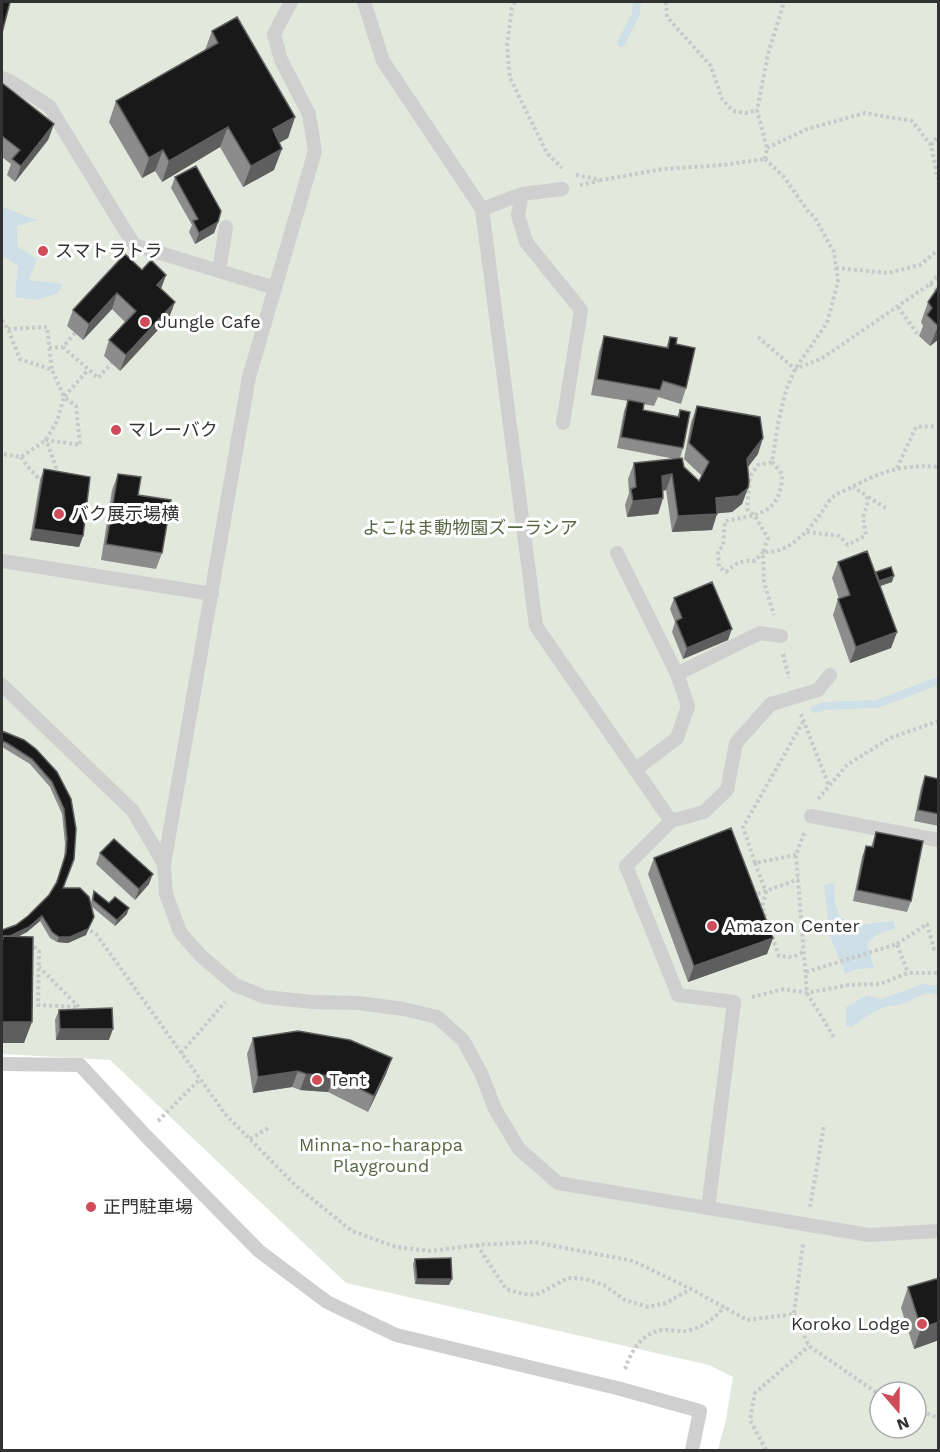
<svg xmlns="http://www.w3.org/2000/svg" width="940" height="1452" font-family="'Work Sans','Noto Sans JP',sans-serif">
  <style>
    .green { fill: #e2e8dc; fill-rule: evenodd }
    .water { fill: #cedfe8 }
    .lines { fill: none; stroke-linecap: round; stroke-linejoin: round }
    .stream { stroke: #cedfe8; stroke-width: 8 }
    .path { stroke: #c9c9c9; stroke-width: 4; stroke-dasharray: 3 3; stroke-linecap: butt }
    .lane { stroke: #cfcfcf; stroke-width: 14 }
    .wall { fill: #8c8c8c }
    .shaded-wall { fill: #5e5e5e }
    .building { fill: #191919; stroke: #5e5e5e; stroke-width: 1.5 }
    .poi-dot { fill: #d14c5a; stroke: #fff; stroke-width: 2 }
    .labels { text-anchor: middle; stroke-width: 6; stroke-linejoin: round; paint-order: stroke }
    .poi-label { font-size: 18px; fill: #323232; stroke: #fff; text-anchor: start }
    .park-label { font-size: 18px; fill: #576944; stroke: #fff }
  </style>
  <rect width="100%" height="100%" fill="#fff"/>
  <path class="green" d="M2,2h936v1448h-220l8,-31 7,-42 -24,-12 -363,-82 -236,-223 -108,-6zM880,1392h36v36h-36z"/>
  <path class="water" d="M2,207l35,13 -20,6v20l20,13 -8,21 34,4 -5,9 -22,7 -21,-3 3,-31 -14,-9 -2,2z
    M834,883l1,19 5,15 16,8 38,-4 1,7 -20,8 -8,8 7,24 -17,1 -12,5 -15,-38 -6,-51z
    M923,984l15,2v10c-13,-8 -22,3 -35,8 -5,2 -12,1 -18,3 -13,5 -23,12 -33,20l-6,-1v-19l21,-12 14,4z"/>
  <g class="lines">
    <path class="stream" d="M621,43l15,-29 1,-12
      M815,709l10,-3 52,-2 61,-23"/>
    <path class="path" d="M515,2l-3,6 -5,38 3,32 37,75 15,15
      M666,2l1,15 44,49 11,33 11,12 13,2 11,-3
      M931,145l7,-9
      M767,148l40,-19 58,-16 47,8 19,24 7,34
      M765,159l19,18 24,34 7,7 19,34 4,30 -11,41 -32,46 -9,21 -8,34 -6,38 -14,3 -8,11 -3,33 7,6 14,23 -5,14c26,2 45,-21 59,-40 3,-4 6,-11 11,-15 5,-5 14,-7 21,-11 27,-15 53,-22 84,-19
      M765,159l2,-11 -10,-38 11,-56 16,-52
      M576,175l26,5 61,-11 60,-4 42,-6
      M580,185l19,-4
      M836,268l52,5 32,-8 18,-15
      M930,284l8,7
      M898,307l21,29
      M2,320l6,9 12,30 32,11 12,27 -7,24 -11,19 -25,17 -19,-3
      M8,329l39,-2 5,43
      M75,333l-12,14 35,31 14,-15
      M758,337l37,32 26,-10 109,-75 8,-9
      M49,348l14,-1
      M21,457l8,11 11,12 2,-1
      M772,462l10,12c0,40 -25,41 -57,47l-2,25 -5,5 1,16 7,5c10,-9 15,-12 29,-11l8,-9 1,30 10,33
      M897,468l19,-41 22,-1
      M50,472l6,-5 -10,-27 34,5 -4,-39 -12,-9 24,-27
      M868,497l18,11
      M807,532l32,4 9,9 18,-10 -3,-18 4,-11v-10l-14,-9
      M783,654l6,24
      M801,714l28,72
      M818,799l29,-34 43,-27 48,-17
      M804,833l-8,22 11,138 27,44
      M796,855l-41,8 -12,-36 60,-105
      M755,863l11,29 -4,15 17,49 14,1 12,-6
      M752,896l47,-17
      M85,928l11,6 130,181 69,70 57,46 44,16 35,4 46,-6 57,-3 99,19 58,28 56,31 47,-6 9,-70
      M29,943l10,8 -1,54 41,2 -40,-40
      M897,944l30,-20 7,25 4,-1
      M806,972l91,-28 11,29
      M752,997l32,-8 23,4 41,-8 32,-1 28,-11h30
      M181,1053l44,-51
      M158,1121l42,-42
      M250,1139l20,-12
      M810,1207l14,-82
      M477,1245l29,44 17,5 13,1 32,-17 18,1 18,6 21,15 23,7 18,-4 25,-14
      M794,1314l15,32 71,49
      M625,1369c6,-17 16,-36 37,-39 9,-1 19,3 28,0 15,-4 24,-12 35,-23
      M916,1409l22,9
      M766,1450l-16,-30 5,-27 54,-47"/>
    <path class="lane" d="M291,2l-17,32 7,26 28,54 6,37 -66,226 -85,487 2,30 14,38 21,24 34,29 30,12 48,5 45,1 46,6 33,8 26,23 18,33 14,36 24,40 39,34 311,52 69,-4
      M364,2l19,59 99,148 54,417 135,195 -45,45 52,129 56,7 -26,206
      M2,78l9,4 38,24 85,139 141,43
      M522,194l-4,21 8,27 55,68 -18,113
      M482,209l40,-15 40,-5
      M219,271l7,-44
      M617,553l60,121 11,32 -11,32 -42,32
      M2,561l210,33
      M677,674l83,-41 21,3
      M2,685l131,126 31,53
      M811,816l127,24
      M671,821l33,-9 23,-22 9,-47 35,-39 47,-14 12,-15
      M2,1064l78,1 65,70 114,116 68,51 69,33 221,53 83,23 -8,39"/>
  </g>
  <path class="wall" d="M212,31l83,86 -7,21 -9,5 -5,27 -31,17 -23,-40 -58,35 -7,-11 -13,7 -33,-56 7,-21 89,-51z
    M2,83l52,41 -6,16 -33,42 -8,-7 4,-11 -9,-7z
    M175,177l43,45 -4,11 -19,11 -6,-12 3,-7 -21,-37z
    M142,270l24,5 -5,14 8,29 -49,53 -16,-15 5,-16 16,-18 -13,-13 -29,31 -16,-14 6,-16z
    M939,286v53l-9,7 -11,-10 4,-10 -2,-4 7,-20z
    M604,336l62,12 4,-11 6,7 10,44 -5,16 -23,-7 -4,9 -11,-2v6l34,7 3,-7 3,38 -3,10 4,9 15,14 3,-5 -18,-17 7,-37 6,-16 61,48 -10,12v22l-6,16 -10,8 -15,1 -5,17 -40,2 -6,-42 -3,1v7l-5,16 -31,3 -2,-12 4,-12 -1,-14 6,-16 41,-4 -58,-11 7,-37 4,-10 -37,-6 8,-43z
    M44,469l39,67 -4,11 -49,-7 10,-60z
    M118,474l20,21 24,58 -6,16 -55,-9 11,-70z
    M838,562l37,11 17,9 -12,4 17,46 -6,16 -41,15 -17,-48 5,-16h1l-7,-21z
    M674,598l54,42 -45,19 -11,-27 3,-10 -5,-13z
    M2,731l22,9 47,59 -7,89 27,16 1,-7 2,-6 15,12 18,11 -12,12 -24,-20 -5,29 -18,8 -11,-1 -7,-4 -10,-17 -13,11 -8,4 5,107h-22v-113l14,-5 12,-9 21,-21 7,-13 8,-23 1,-15 -3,-30 -12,-27 -20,-23 -28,-17z
    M925,776l14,3v47l-25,-5 7,-34z
    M876,832l35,69 -4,11 -54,-11 9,-44 4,-11 5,1z
    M100,853l49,31 -14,16 -39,-36z
    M654,858l119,80 -6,16 -79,28 -40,-108z
    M59,1010l50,30h-53l-1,-20z
    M253,1038l139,20 -6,16 -18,38 -40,-20 -28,-2 -8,-3 -39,6 -6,-39z
    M415,1259l34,26 -34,-1 -2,-20z
    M939,1278v62l-25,9 -13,-41 7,-21z"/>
  <path class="shaded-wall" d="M295,117l-7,21 -22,12 7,-21z
    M54,124l-6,16 -33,42 6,-16z
    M228,127l-8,20 -58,35 7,-21z
    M282,149l-8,21 -31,17 8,-21z
    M163,150l-8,21 -13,7 7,-20z
    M218,222l-4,11 -19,11 4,-11z
    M166,275l-6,16 -3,-6z
    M117,293l-5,16 -29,31 6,-16z
    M175,302l-6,16 -49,53 6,-16z
    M939,325v14l-9,7 8,-20z
    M763,438l-5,16 -16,21 5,-16z
    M672,474l-6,16 -10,2 6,-16z
    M748,488l-6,16 -10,8 -21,2 5,-16z
    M663,498l-5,16 -31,3 6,-16z
    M717,514l-5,16 -40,2 6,-16z
    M34,529l49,7 -4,11 -49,-7z
    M894,576l-2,6 -15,5 2,-6z
    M732,629l-4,11 -45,19 4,-11z
    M897,632l-6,16 -41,15 6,-16z
    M153,874l-4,10 -14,16 4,-11z
    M129,908l-2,6 -12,12 2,-6z
    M42,916l-2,5 -13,11 -25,13 1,-6z
    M94,917l-8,18 -18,8 -11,-1 2,-5z
    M773,938l-6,16 -79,28 6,-16z
    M2,1022h30l-8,21h-22z
    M60,1029h53l-4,11h-53z
    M392,1058l-6,16 -18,38 6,-16z
    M298,1071l-6,16 -39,6 5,-16z
    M306,1074l28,2 -6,16 -28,-2z
    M417,1279h35l-3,6 -34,-1z
    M939,1322v18l-25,9 7,-21z"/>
  <path class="building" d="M2,2h8l-8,31z
    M237,17l58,100 -22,12 9,20 -31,17 -23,-39 -59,34 -6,-11 -14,8 -33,-57 102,-58 -6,-12z
    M2,83l52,41 -33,42 -9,-7 8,-9 -18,-14z
    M196,166l25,45 -3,11 -19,11 -6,-12 5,-2 -23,-42z
    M125,254l17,16 9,-10 15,15 -9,10 18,17 -49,53 -17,-15 27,-29 -19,-18 -28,31 -16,-14z
    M939,286v39l-1,1 -11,-11 5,-7 -4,-6z
    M604,336l64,12 2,-11 7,1 -1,6 19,4 -9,40 -23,-7 -3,9 -63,-11z
    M628,400l16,3 -1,7 36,7 1,-7 10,2 -7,36 -62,-11z
    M697,406l63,11 3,21 -16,21 2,23 -1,6 -10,8 -22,2 1,16 -39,2 -6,-42 -10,2 1,22 -30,3 -2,-12 5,-2 -2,-24 48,-5 2,9 15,14 10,-19 -20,-19z
    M44,469l46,8 -7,59 -49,-7z
    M118,474l23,3 -3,18 33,5 -9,53 -56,-9z
    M867,551l30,81 -41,15 -18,-48 12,-4 -12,-33z
    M891,567l3,9 -15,5 -3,-9z
    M712,582l20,47 -45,19 -11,-27 6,-3 -8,-20z
    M2,731l22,9 12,9 21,23 14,27 5,30 -2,30 -11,29h17l9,9 5,20 -6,12 -18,8h-11l-7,-5 -10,-16 -13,11 -19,9h-7l-1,3v-9l14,-5 12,-9 21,-21 8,-13 9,-29 1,-14 -3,-30 -12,-27 -20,-23 -25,-16 -5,-2z
    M925,776l14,3v35l-21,-4z
    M731,828l42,110 -79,28 -40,-108z
    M876,832l47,9 -12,60 -54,-11 9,-44 7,1z
    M114,839l39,35 -14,15 -39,-36z
    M94,891l15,12 6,-6 14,11 -12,12 -24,-20z
    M3,936l30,1 -1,85h-30v-83h1z
    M112,1008l1,21h-53l-1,-19z
    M298,1031l52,9 42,18 -18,38 -40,-20 -28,-2 -8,-3 -40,6 -5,-39z
    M451,1258l1,21h-35l-2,-20z
    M939,1278v44l-18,6 -13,-41z"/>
  <g class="poi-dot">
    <circle cx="43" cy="251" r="6"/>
    <circle cx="145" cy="322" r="6"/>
    <circle cx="116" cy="430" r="6"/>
    <circle cx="59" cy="514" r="6"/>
    <circle cx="712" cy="926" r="6"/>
    <circle cx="317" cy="1080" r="6"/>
    <circle cx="91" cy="1207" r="6"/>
    <circle cx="922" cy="1324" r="6"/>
  </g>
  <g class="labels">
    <g class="poi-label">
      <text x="55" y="257">スマトラトラ</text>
      <text x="157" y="328">Jungle Cafe</text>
      <text x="128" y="436">マレーバク</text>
      <text x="71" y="520">バク展示場横</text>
      <text x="724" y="932">Amazon Center</text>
      <text x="329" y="1086">Tent</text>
      <text x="103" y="1213">正門駐車場</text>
      <text x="910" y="1330" text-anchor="end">Koroko Lodge</text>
    </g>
    <g class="park-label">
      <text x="470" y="534">よこはま動物園ズーラシア</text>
      <text x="381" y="1151">Minna-no-harappa<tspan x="381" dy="21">Playground</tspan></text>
    </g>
  </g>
  <rect width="940" height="1452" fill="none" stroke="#323232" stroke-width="6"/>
  <g transform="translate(898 1410) rotate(160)"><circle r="28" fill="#ffffff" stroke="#adadad" stroke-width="1.5"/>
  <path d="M0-4.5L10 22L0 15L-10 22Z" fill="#d14c5a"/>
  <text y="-9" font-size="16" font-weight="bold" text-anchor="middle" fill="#323232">N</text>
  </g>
</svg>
